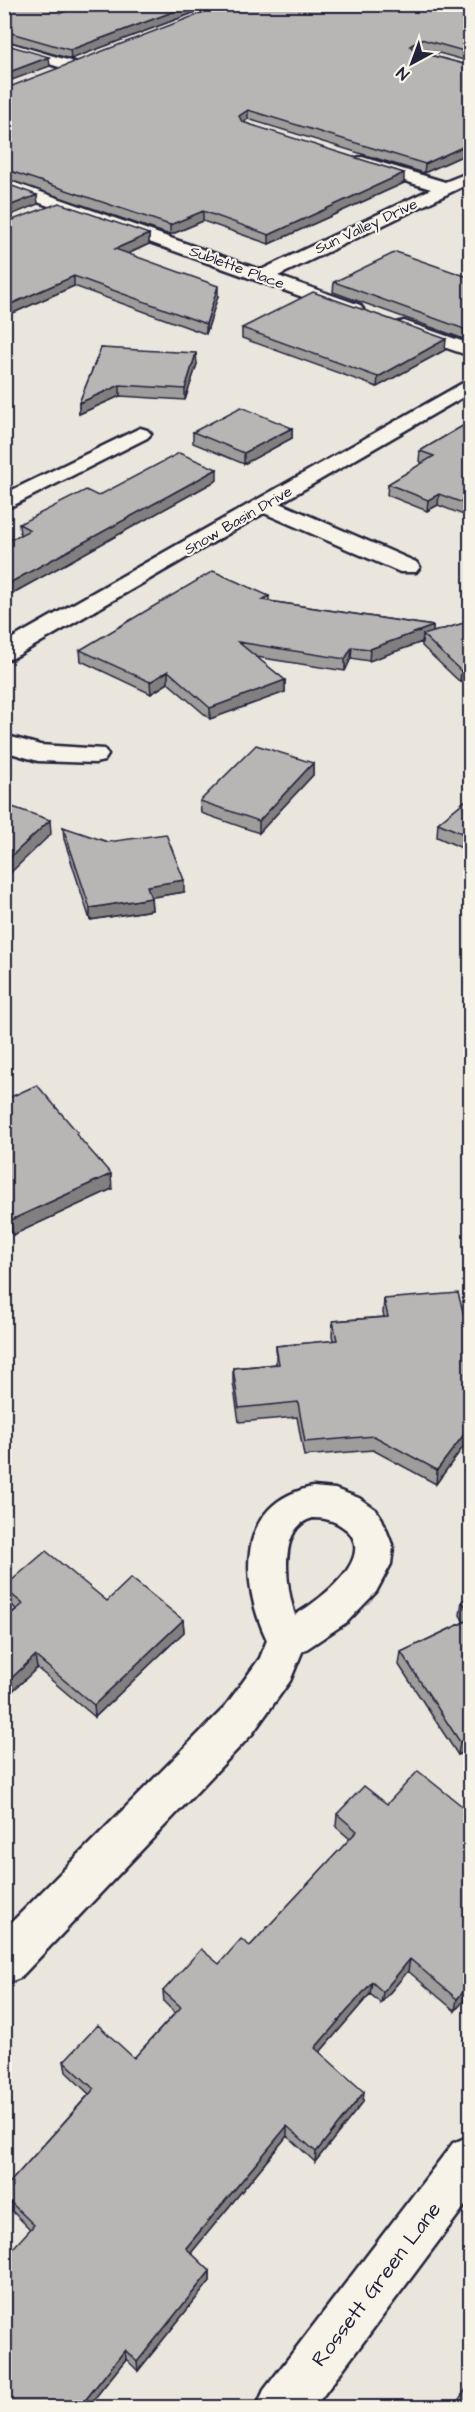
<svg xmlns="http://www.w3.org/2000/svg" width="475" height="2412" font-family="'Architects Daughter',sans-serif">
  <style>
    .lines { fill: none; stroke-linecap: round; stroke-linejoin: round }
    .minor-casing { stroke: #22223b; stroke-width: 5 }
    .minor { fill: #f7f3e8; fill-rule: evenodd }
    .wall { fill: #9e9d9c; stroke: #22223b; stroke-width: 1.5 }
    .shaded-wall { fill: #817f7f; stroke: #22223b; stroke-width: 1.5 }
    .building { fill: #b8b6b5; stroke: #22223b; stroke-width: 1.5 }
    .labels { text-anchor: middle; stroke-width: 4.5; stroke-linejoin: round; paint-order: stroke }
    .far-street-label { font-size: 15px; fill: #22223b; stroke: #f7f3e8 }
    .near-street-label { font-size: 21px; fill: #22223b; stroke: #f7f3e8 }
  </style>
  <rect width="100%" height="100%" fill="#eae6de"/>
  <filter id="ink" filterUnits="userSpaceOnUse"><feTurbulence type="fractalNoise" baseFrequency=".0167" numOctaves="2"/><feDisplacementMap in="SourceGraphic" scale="12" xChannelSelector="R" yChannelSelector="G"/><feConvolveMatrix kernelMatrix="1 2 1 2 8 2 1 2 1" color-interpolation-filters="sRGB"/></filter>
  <g filter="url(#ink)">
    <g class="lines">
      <g class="minor-casing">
        <path id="minor" d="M208,4h25l4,4 -7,4z
          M4,41l73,22 3,3 -8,5 -68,-21z
          M362,157l83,25 25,-10v11l-192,93 82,29 3,4 -3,4 -7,2 -349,-125v-11l257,91 170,-81 -75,-23 -2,-4 2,-4z
          M404,321l66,23v12l-73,-25 -3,-4 3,-4z
          M470,379v14l-190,110 136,59 4,5 -4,5h-16l-136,-59 -251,145 -9,2v-17z
          M140,428l7,2 4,4 -4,4 -143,72v-16z
          M4,735l36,10 64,4 4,6 -4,6 -9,2 -57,-2 -34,-10z
          M313,1487l22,2 24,9 17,12 6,9 11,28 -2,17 -15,28 -29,30 -45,30 -12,29 -38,53 -232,244 -16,6v-54l220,-222 36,-50 7,-18c-27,-57 -32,-138 46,-153zM313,1518c14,0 23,3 34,12 30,29 -30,72 -52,85 -8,-25 -19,-88 18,-97z
          M470,2136v63l-156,209h-58l8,-18 189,-247z"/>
      </g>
      <use href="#minor" class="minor"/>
    </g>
    <path class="wall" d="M4,4h70l-4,6 16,-6h131l-146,55 -67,-19z
      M471,4v58l-50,-14 -6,3 56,15v86l-47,21 -176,-54 -5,3 161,61 -135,61 -66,-23 -33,14 -166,-57v-89z
      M4,223l145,11v10l-21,10 90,42 -12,38 -132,-48 -70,31z
      M471,278l-7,61 -131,-47 1,-10z
      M242,328l203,22 -68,37 -135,-49z
      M101,348l96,16 -12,36 -65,-4 -41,18v-11z
      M471,421v97l-33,-13 -11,6 -40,-16 1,-11 35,-21 -4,-2 1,-10z
      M292,428v10l-48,26 -51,-21v-11z
      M217,480l-213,118v-55l16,-8 -1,-11 79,-28z
      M269,596v5l164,25v6l38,-11 -11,61 -38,-36v-4l-53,19 -18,-3 -6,13 -89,-14 29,23v12l-75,27 -42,-36 -17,11 -70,-33 -1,-11z
      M313,763v12l-54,58 -58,-20 -1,-12z
      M471,796v56l-34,-15 1,-14z
      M63,827l121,65 -33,5 1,13 -62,10 -26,-81z
      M471,1034v17l-3,-1z
      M4,1100l75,37 33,52 -99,46 -9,-11z
      M384,1299l87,43v94l-35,48 -63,-34 -69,6 -7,-39 -58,5 -6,-40v-14l43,-4v-18l57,-5 -1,-6 1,-14 51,-4 -1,-4z
      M4,1587l103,14 76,19 1,12 -89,85 -58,-49 -33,31v-79l12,-11 -10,-9z
      M471,1597v152l-13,6 -59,-90 2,-13 63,-30 -4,-7 2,-14z
      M387,1804l84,9v179l-16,19 -47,-40 -27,32 -11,-9 -50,58 43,50 -48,60 -28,-26 -96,117 19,18v10l-72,90 -12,-12 -39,49h-83l26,-179 -26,-26v-14l85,-95 -23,-22 -2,-11 70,-3 41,-45 -11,-11 -1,-11 56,-27 31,-18 100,-107 -14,-12 1,-13z"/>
    <path class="shaded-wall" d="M67,4h7l-13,18v-9z
      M194,4h23l-146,55 -1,-9z
      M421,39v9l-11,7v-9z
      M49,57l1,9 -46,17v-9z
      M248,110v9l-9,7v-10z
      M471,143v9l-47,21 1,-9z
      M404,173v10l-135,61v-9z
      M37,195l1,9 -34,14v-10z
      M203,211v10l-33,14v-10z
      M149,234v10l-33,15 -1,-10z
      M74,276v10l-70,31v-10z
      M218,286v10l-12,38v-10z
      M471,326v9l-7,4v-10z
      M446,339l-1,11 -68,37 1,-10z
      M196,353l1,11 -12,36v-11z
      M120,385v11l-41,18v-11z
      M292,428v10l-48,26v-11z
      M217,469v11l-213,118v-12z
      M439,494l-1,11 -11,6 1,-11z
      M433,626v12l-10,-3 -1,7 -53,19 1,-12z
      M352,647l-1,11 -6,13v-12z
      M471,668v11l-11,3 1,-11z
      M168,671v12l-17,11 -1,-12z
      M285,680v12l-75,27v-11z
      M313,763v12l-54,58v-12z
      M50,820l1,14 -47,45v-16z
      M184,880v12l-37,6v-12z
      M151,898l1,12 -62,10v-12z
      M111,1174l1,15 -99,46 -2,-15z
      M471,1425v11l-35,48 1,-14z
      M183,1620l1,12 -89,85 -1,-12z
      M35,1656l2,12 -33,31v-14z
      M471,1737v12l-13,6 2,-13z
      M410,1959l-2,12 -27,32 2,-11z
      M372,1982l-2,12 -56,65 1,-11z
      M471,1983v9l-16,19 2,-12z
      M364,2092l-1,10 -48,60 1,-10z
      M287,2126v10l-100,122 -1,-10z
      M210,2271v10l-72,90 -1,-9z
      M125,2350l1,9 -39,49h-8z"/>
    <path class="building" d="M4,4h63l-6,9 25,-9h108l-124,46 -66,-19z
      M225,4h246v49l-50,-14 -11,7 5,5 56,15v77l-46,21 -177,-54 -9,6 3,6 162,51 -135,62 -66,-24 -33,14 -166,-56v-80z
      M4,44l45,13 -45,17z
      M4,183l33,12 -33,13z
      M59,203l90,31 -34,15 103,37 -12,38 -132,-48 -70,31v-84z
      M396,252l75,26v48l-7,3 -130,-47z
      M313,292l133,47 -68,38 -136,-49z
      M101,348l95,5 -11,36 -65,-4 -41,18z
      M241,407l51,21 -48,25 -51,-21z
      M471,421v85l-32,-12 -11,6 -40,-16 46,-28 -14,-5z
      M179,453l38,16 -213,117v-43l26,-13 -11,-6 67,-34 12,6z
      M213,571l56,25 -7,4 171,26 -63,23 -18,-2 -7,12 -107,-17 47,38 -75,28 -42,-37 -18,11 -70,-32z
      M471,621v47l-10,3 -38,-36z
      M256,745l57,18 -54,58 -59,-20z
      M471,796v41l-33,-14z
      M4,804l46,16 -46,43z
      M63,827l45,15 58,-8 18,46 -37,6 4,12 -61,10z
      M37,1085l41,48 -2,1 35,40 -100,46 -7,-8v-112z
      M458,1293l13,49v83l-34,45 -63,-34 -69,6 -7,-40 -59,6 -6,-40 46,-4 -3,-18 61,-6 -4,-19 55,-4 -4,-18z
      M46,1551l61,50 24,-23 52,42 -89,85 -59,-49 -31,29v-65l19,-16 -19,-16v-1z
      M471,1597v17l-9,-13z
      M471,1619v118l-11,5 -59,-90z
      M418,1771l53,42v170l-14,16 -47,-40 -27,33 -11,-10 -57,66 49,44 -48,60 -29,-26 -101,122 24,23 -73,91 -12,-12 -46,58h-75v-150l30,-33 -30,-29v-7l90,-100 -30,-28 34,-36 36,33 47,-51 -18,-16 38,-42 18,15 22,-25 9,7 107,-115 -20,-17 27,-28 23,18z
      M471,2382v26h-18z"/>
  </g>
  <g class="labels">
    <g class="far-street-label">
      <text transform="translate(366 226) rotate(-25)" y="5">Sun Valley Drive</text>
      <text transform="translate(237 267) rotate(20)" y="5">Sublette Place</text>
      <text transform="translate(238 520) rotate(-30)" y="5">Snow Basin Drive</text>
    </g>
    <g class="near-street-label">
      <text transform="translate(376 2284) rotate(-53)" y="7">Rossett Green Lane</text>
    </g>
  </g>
  <rect width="475" height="2412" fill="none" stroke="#f7f3e8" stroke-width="24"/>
  <rect x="12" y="12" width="451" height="2388" fill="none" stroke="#22223b" stroke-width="2" filter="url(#ink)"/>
  <g transform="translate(412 63) rotate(221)" stroke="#f7f3e8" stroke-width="4.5" paint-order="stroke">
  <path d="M0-4.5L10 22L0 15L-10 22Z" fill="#22223b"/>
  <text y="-9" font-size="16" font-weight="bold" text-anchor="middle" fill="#22223b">N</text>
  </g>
</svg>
